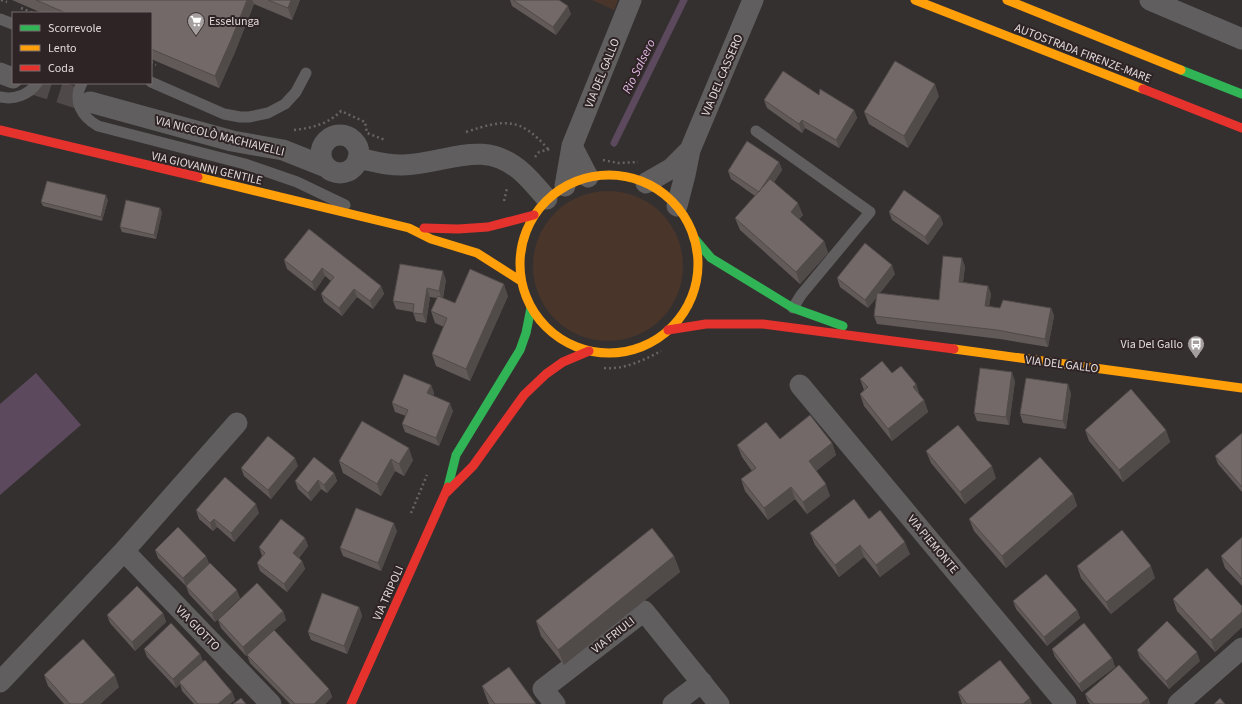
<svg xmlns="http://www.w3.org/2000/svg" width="1242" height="704" font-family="'Source Sans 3',sans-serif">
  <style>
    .green { fill: #49352a }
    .water { fill: #5c495d }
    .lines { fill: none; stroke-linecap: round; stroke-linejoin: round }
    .stream { stroke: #5c495d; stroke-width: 7 }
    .street-tunnel { stroke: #4f494a; stroke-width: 21; stroke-dasharray: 21 10; stroke-linecap: butt }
    .path { stroke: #666364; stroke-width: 2.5; stroke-dasharray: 2 3; stroke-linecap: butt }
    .lane { stroke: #605e5f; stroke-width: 11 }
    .street { stroke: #605e5f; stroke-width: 21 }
    .fast { stroke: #30b455; stroke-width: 9 }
    .slow { stroke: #ff9f0a; stroke-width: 9 }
    .jam { stroke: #e5322d; stroke-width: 9 }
    .wall { fill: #625a59 }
    .shaded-wall { fill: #504a49 }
    .building { fill: #726968; stroke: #504a49 }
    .labels { text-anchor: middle; stroke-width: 4; stroke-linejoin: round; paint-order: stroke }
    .poi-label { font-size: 12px; fill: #e1d9da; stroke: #2e2325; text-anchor: start }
    .street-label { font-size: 12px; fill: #e1d9da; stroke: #2e2325 }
    .water-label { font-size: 13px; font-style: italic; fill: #e0b8e3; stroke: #2e2325 }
  </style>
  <rect width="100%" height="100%" fill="#353030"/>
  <path class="green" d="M592,0h26l-4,10z
    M533 266a75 75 0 1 1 150 0a75 75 0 1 1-150 0Z"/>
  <path class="water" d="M36,373l45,52 -81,70v-91z"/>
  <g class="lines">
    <path class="stream" d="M614,143l70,-143"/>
    <path class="street-tunnel" d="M30,83l60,19"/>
    <path class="path" d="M1,0l6,2
      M21,8l12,5
      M151,62l5,3
      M294,130c18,-2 34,-6 47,-19l24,11 2,11 18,7
      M466,132c39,-13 54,-15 82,17
      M535,157l4,-5 11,-3
      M603,160l15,3 20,-1
      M504,201l3,-13
      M604,368c20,2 40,-8 57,-17
      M411,513l16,-38"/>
    <path class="lane" d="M0,19l13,5
      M151,82l73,32 16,3h9l19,-4 17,-9 11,-12 10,-19
      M82,83c-10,18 0,34 16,43l147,38 52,18 48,23
      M0,97c14,3 29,-2 37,-14
      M756,131l114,81 -69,83 -8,13"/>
    <path class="street" d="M1150,0l92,39
      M0,73l13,5
      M90,102l142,39 51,9 43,17
      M321 154a19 19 0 1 1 38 0a19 19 0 1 1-38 0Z
      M572,146l16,31
      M358,158c15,3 30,8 45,7 44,-1 80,-28 119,7 9,8 17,18 25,27
      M646,183l26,-15 18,-18
      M565,186l7,-40 59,-146
      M677,206l8,-31 5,-25 63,-150
      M800,385l266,319
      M124,551l147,153
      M0,682l124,-131 113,-128
      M555,704l-12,-15 101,-78 75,93
      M673,704l29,-22
      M1178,704l64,-56"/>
    <path class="fast" d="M1181,70l61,24
      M694,238l17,20 82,50 50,18
      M448,487l8,-32 64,-105 6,-17 5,-25"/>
    <path class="slow" d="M915,0l228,89
      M1007,0l174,70
      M520 264a89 89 0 1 1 178 0a89 89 0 1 1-178 0Z
      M198,177l211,51 22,11 46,14 44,28
      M954,349l288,39"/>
    <path class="jam" d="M1143,89l99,39
      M0,130l198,47
      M424,228l34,1 30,-2 46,-12
      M668,330l38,-6h57l191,25
      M447,492l26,-26 51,-71 22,-21 17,-12 26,-11
      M351,704l97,-217"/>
  </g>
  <path class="wall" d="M12,0h288l-8,20 -38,-16 -19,48 -16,36 -68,-29v-46h-109z
    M510,0h49l12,14 -15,21 -44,-29z
    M819,95l35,15 3,8 -18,30 -34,-20 -3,5 -35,-25 -3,-8z
    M939,96l-31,52 -39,-24 -5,-12z
    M779,162l3,8 -8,12 29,33 -4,4 25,22 4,12 -28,31 -60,-54 -5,-12 20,-22 -24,-17 -3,-8z
    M108,200l-6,21 -59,-15 -2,-4z
    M162,212l-6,27 -34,-7 -2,-5z
    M889,212l51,4 3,8 -15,21 -36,-25z
    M309,229l72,57 3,8 -11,15 -16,-12 -15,19 -18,-14 -3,-8 10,-13 -6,-5 -10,15 -28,-22 -3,-9z
    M965,266l-2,16 25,4 3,8 -2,12 11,2h51l3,8 -6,31 -48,-8 -123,-15 -3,-8 3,-19 -9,11 -28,-21 -3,-9 58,-4 -15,19 59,7z
    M446,280l-3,18 12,5 53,-7 -38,85 -34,-15 -4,-12 12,-27 -9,-4 -4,-12 6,-13 -7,-1 -4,26 -10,-2 -3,-9 -17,-3 -3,-8z
    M892,373l24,11 4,12 4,4 4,12 -36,29 -28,-35 -4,-12 4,-4 -4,-11z
    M1015,381l-6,44 -32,-4 -3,-8z
    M431,385l3,8 -1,3 20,15 -14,35 -34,-14 -3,-8 4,-8 -11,-4 -3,-9z
    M1071,393l-5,36 -43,-6 -3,-9z
    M362,421l51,39 -9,16 -9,-5 -14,25 -38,-23 -4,-12z
    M1085,430h81l4,12 -47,40 -34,-41z
    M1242,433v59l-24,-28 -3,-8z
    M780,439l52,4 4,12 -20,16 14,25 -23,18 -12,-15 -27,21 -23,-29 -4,-12 11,-8 -10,-14 -5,-12z
    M926,451l70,27 -31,26 -34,-41z
    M298,466l-27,33 -27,-23 -3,-8z
    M334,473l3,8 -10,12 -6,-4 -10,12 -13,-12 -3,-8z
    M1073,494l4,12 -71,62 -32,-37 -5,-12z
    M196,510l63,3 -25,29 -17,-15 -4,4 -14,-12z
    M869,519l41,35 -30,23 -16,-20 -25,20 -24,-32 -5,-12z
    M397,531l-16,40 -38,-15 -3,-8z
    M1242,537v49l-17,-18 -4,-12z
    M305,538l3,8 -9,12 3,3 3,8 -18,23 -27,-21 -3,-8 5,-7 -3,-9z
    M155,550l51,6 3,8 31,34 -25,24 -26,-28 -3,-8 -28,-28z
    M674,556l6,16 -116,93 -23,-29 -5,-15z
    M1077,566l78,12 -44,36 -30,-36z
    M1173,599l69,7v21l-27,25 -38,-41z
    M1013,601l64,9 3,8 -33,28 -31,-37z
    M359,607l3,9 -15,38 -36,-14 -3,-8z
    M283,611l3,9 -12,10 55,59 3,8 -7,7h-35l-40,-41 -3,-8 -1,1 -25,-28 -3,-8z
    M163,613l3,9 -31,29 -25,-28 -3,-8z
    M144,649l56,5 3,8 29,30 3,8 -5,4h-36l-12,-13 -2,-7 -4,4 -29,-31z
    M1052,649l60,9 3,9 -33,25 -27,-35z
    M1137,650l63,11 -31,28 -29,-31z
    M44,675l75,12 -19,17h-36l-16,-18z
    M482,686l54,18h-47l-1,-2z
    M958,692l74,12h-70z
    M1085,694l63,4 2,6h-60l-2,-2z"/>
  <path class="shaded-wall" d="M247,0h5l2,4 -19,48 -16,36 -4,-12z
    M291,0h9l-8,20 -4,-12z
    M568,6l3,8 -15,21 -3,-8z
    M935,84l4,12 -31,52 -4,-12z
    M854,110l3,8 -18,30 -3,-8z
    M802,120l3,8 -3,5 -3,-9z
    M779,162l3,8 -20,30 -3,-8z
    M106,195l2,5 -6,21 -1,-4z
    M798,203l5,12 -8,9 -4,-12z
    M160,208l2,4 -6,27 -2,-4z
    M940,216l3,8 -15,21 -3,-8z
    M824,241l4,12 -28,31 -4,-12z
    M962,258l3,8 -3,24 -3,-8z
    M892,265l3,9 -27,34 -3,-8z
    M322,268l3,8 -10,15 -3,-9z
    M443,271l3,9 -4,19 -3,-8z
    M504,284l4,12 -38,85 -4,-12z
    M381,286l3,8 -11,15 -3,-8z
    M988,286l3,8 -3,20 -3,-8z
    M427,288l3,9 -4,26 -3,-9z
    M354,289l3,8 -15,19 -3,-8z
    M1051,308l3,8 -6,31 -3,-8z
    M1012,372l3,9 -6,44 -3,-8z
    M916,384l4,12 -7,-9z
    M1068,384l3,9 -5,36 -3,-8z
    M431,385l3,8 -4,9 -3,-9z
    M924,400l4,12 -36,29 -4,-12z
    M450,403l3,8 -14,35 -3,-8z
    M1166,430l4,12 -47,40 -4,-12z
    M832,443l4,12 -23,18 -4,-12z
    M409,448l4,12 -9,16 -5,-12z
    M295,458l3,8 -27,33 -3,-9z
    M391,459l4,12 -14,25 -4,-12z
    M992,466l4,12 -31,26 -5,-12z
    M334,473l3,8 -10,12 -3,-8z
    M318,480l3,9 -10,12 -3,-8z
    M826,484l4,12 -23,18 -4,-12z
    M791,487l4,12 -27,21 -4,-12z
    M1073,494l4,12 -71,62 -4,-12z
    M256,504l3,9 -25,29 -3,-9z
    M214,519l3,8 -4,4 -3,-8z
    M394,523l3,8 -16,40 -3,-8z
    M305,538l3,8 -12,16 -3,-9z
    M905,542l5,12 -30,23 -4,-12z
    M860,545l4,12 -25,20 -4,-12z
    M206,556l3,8 -23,22 -3,-8z
    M674,556l6,16 -116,93 -6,-15z
    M302,561l3,8 -18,23 -3,-8z
    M1151,566l4,12 -44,36 -5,-12z
    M237,590l3,8 -25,24 -3,-9z
    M359,607l3,9 -15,38 -3,-8z
    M1077,610l3,8 -33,28 -3,-9z
    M283,611l3,9 -40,36 -3,-9z
    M1242,612v15l-27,25 -4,-12z
    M163,613l3,9 -31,29 -3,-9z
    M1197,652l3,9 -31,28 -3,-8z
    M200,654l3,8 -24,20 1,2 -4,4 -3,-9z
    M1112,658l3,9 -33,25 -3,-8z
    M115,675l4,12 -19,17h-18z
    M329,689l3,8 -7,7h-11z
    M232,692l3,8 -5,4h-12z
    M1030,698l2,6h-9z
    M1148,698l2,6h-9z"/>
  <path class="building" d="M36,0h211l-16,40 -16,36 -64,-27v-36h-85z
    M268,0h23l-3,8z
    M513,0h46l9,6 -15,21z
    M895,61l40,23 -31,52 -40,-24z
    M783,71l36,24 1,-6 34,21 -18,30 -34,-20 -3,4 -35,-24z
    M747,141l32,21 -20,30 -31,-21z
    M770,179l28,24 -7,9 33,29 -28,31 -61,-54z
    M47,181l59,14 -5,22 -60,-15z
    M904,190l36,26 -15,21 -36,-25z
    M126,200l34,8 -6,27 -34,-8z
    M309,229l72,57 -11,15 -16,-12 -15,19 -18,-14 13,-17 -12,-9 -10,14 -28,-22z
    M865,243l27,22 -27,35 -28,-22z
    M943,256l19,2 -3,24 29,4 -3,20 15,2 3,-8 48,8 -6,31 -48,-9 -123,-14 3,-23 62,7z
    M400,264l43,7 -4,20 -12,-3 -4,26 -10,-1 1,-9 -21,-3z
    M470,269l34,15 -38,85 -34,-15 15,-36 -16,-7 7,-15 17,7z
    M882,361l10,12 9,-7 15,18 -3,3 11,13 -36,29 -28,-35 8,-7 -8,-8z
    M980,368l32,4 -6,45 -32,-4z
    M404,374l27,11 -4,8 23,10 -14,35 -34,-14 6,-14 -16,-7z
    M1026,378l42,6 -5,37 -43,-7z
    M1131,389l35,41 -47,40 -34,-40z
    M810,415l22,28 -23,18 17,23 -23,18 -12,-15 -27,21 -23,-29 15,-11 -19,-23 29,-23 14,17z
    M362,421l47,27 -10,16 -8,-5 -14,25 -38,-23z
    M958,425l34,41 -32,26 -34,-41z
    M1242,433v54l-27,-31z
    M268,436l27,22 -27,32 -27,-22z
    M314,457l20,16 -10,12 -6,-5 -10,13 -13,-12z
    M1040,457l33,37 -71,62 -33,-37z
    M225,477l31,27 -25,29 -17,-14 -4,4 -14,-13z
    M854,499l15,20 11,-9 25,32 -29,23 -16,-20 -25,20 -25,-32z
    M356,508l38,15 -16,40 -38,-15z
    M281,519l24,19 -12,15 9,8 -18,23 -27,-21 8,-10 -6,-6z
    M178,527l28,29 -23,22 -28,-28z
    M652,528l22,28 -116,94 -22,-29z
    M1122,530l29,36 -45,36 -29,-36z
    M1242,537v42l-21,-23z
    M210,563l27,27 -25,23 -26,-27z
    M1207,568l35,38v6l-31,28 -38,-41z
    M1046,574l31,36 -33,27 -31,-36z
    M257,583l26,28 -40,36 -25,-27z
    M137,586l26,27 -31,29 -25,-27z
    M322,593l37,14 -15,39 -36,-14z
    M1167,621l30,31 -31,29 -29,-31z
    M171,623l29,31 -27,25 -29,-30z
    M1084,623l28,35 -33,26 -27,-35z
    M274,630l55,59 -15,15h-19l-48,-49z
    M83,639l32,36 -33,29h-12l-26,-29z
    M205,660l27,32 -14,12h-20l-19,-22z
    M1000,660l30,38 -7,6h-56l-9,-12z
    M1119,665l29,33 -7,6h-47l-9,-10z
    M509,667l27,37h-41l-13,-18z
    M241,698l5,6h-13z
    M1220,698l5,6h-11z"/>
  <defs>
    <g id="supermarket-pin" transform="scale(0.9)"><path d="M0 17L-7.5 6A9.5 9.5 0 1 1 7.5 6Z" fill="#a59e9e" stroke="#2e2325"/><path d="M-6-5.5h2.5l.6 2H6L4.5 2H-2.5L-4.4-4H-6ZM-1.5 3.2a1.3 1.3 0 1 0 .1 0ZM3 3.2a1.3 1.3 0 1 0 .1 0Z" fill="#fff"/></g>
    <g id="bus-pin" transform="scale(0.9)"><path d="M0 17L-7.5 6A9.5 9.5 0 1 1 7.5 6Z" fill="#a59e9e" stroke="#2e2325"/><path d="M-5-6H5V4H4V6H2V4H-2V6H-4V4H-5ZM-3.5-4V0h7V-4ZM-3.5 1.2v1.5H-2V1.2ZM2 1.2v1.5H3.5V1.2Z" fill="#fff"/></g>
  </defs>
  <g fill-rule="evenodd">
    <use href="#supermarket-pin" x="196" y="21"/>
    <use href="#bus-pin" x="1196" y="344"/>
  </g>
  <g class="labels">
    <g class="poi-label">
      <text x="209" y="25">Esselunga</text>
      <text x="1183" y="348" text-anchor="end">Via Del Gallo</text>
    </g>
    <g class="street-label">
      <text transform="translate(1083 53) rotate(21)" y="4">AUTOSTRADA FIRENZE-MARE</text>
      <text transform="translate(602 73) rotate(-68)" y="4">VIA DEL GALLO</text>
      <text transform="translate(722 75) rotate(-67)" y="4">VIA DEL CASSERO</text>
      <text transform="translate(220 136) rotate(14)" y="4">VIA NICCOLÒ MACHIAVELLI</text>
      <text transform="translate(207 168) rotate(13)" y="4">VIA GIOVANNI GENTILE</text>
      <text transform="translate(1062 364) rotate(7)" y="4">VIA DEL GALLO</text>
      <text transform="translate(933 544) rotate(50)" y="4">VIA PIEMONTE</text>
      <text transform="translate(388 593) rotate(-66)" y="4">VIA TRIPOLI</text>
      <text transform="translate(198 628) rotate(46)" y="4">VIA GIOTTO</text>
      <text transform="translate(613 635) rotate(-38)" y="4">VIA FRIULI</text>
    </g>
    <g class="water-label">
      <text transform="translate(638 66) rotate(-64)" y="5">Rio Salsero</text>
    </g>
  </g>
  <rect x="12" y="12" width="140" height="72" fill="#2e2325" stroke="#766c6d"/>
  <rect x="20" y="25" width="20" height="6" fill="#30b455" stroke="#766c6d"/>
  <text x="48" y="32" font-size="12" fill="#e1d9da">Scorrevole</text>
  <rect x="20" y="45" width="20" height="6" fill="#ff9f0a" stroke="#766c6d"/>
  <text x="48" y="52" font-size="12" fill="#e1d9da">Lento</text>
  <rect x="20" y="65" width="20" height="6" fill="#e5322d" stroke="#766c6d"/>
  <text x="48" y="72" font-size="12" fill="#e1d9da">Coda</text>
</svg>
